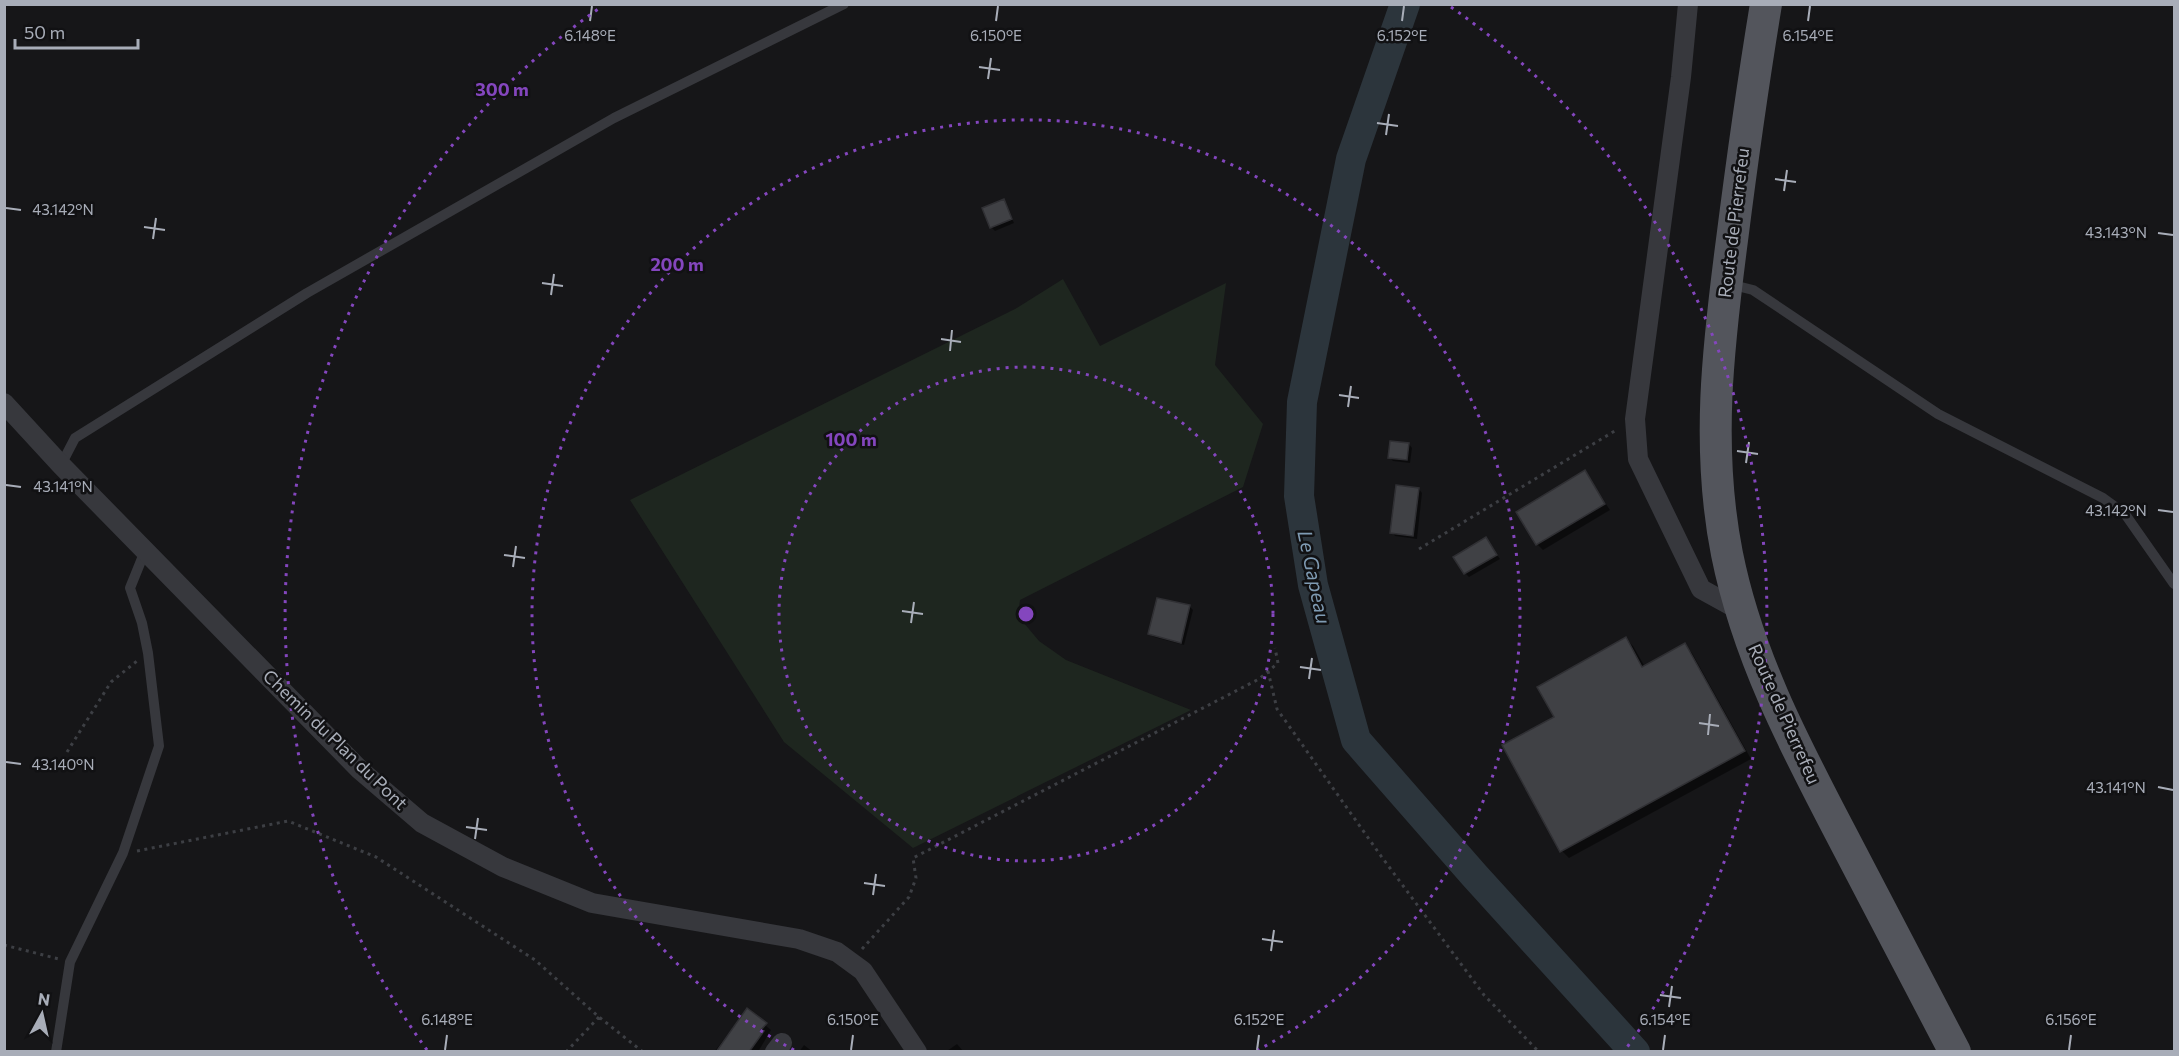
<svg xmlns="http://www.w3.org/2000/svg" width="2179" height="1056" font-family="Commissioner,sans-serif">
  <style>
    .green { fill: #1e261f }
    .shadow { fill: #0007 }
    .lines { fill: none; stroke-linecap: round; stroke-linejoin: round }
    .river { stroke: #2c353c; stroke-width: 30 }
    .building { fill: #404145; stroke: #303034; stroke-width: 1.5 }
    .path { stroke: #3d3f44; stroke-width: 3; stroke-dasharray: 3 4.5; stroke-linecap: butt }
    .lane { stroke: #37383d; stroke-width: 10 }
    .street { stroke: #37383d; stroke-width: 20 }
    .primary { stroke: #53555c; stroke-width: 32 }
    .ticks { fill: none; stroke: #a8adb8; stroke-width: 2 }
    .ring { fill: none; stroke: #8446be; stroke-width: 3; stroke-dasharray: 3 6 }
    .labels { text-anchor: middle; stroke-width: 5; stroke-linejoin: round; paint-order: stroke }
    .street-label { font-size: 18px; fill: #a8adb8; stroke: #111113 }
    .water-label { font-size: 20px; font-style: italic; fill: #7f9bb3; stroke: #111113 }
    .ticks-label { font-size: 15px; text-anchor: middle; fill: #a8adb8; stroke: #111113; stroke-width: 5; stroke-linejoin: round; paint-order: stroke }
    .centre { fill: #8446be; stroke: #111113; stroke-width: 3 }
    .ring-label { font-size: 18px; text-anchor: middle; font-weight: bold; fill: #8446be; stroke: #111113; stroke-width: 5; stroke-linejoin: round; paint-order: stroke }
  </style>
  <rect width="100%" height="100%" fill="#161618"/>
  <path class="green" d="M1063,279l37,67 126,-63 -11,82 48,59 -20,63 -223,113 -2,16 21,25 27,19 125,50 -278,138 -129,-106 -154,-242 385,-191z"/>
  <path class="shadow" d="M1004,201l10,22 -19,8 -4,-4z
    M1409,444l3,4 -2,15 -17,-2 -4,-4z
    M1584,472l26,38 -67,40 -6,-6z
    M1419,489l3,4 -5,46 -22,-3 -3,-4z
    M1486,539l14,20 -31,18 -4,-4z
    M1189,606l4,4 -9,35 -30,-8 -4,-3z
    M1626,639l7,7 12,21 39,-22 8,8 59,106 -182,99 -7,-7 -6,-134z
    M747,1010l24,20 -13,22h-44z
    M957,1044l7,8h-17v-1z
    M804,1045l9,7h-14z"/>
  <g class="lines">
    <path class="river" d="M1405,4l-54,155 -49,243 -3,94 14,89 43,155 118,135 161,177"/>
  </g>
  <path class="building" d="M1004,199l8,20 -22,9 -8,-20z
    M1390,441l19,2 -2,17 -19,-2z
    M1585,470l20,34 -69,41 -20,-33z
    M1396,485l23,3 -6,48 -23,-3z
    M1486,537l11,18 -33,19 -11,-17z
    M1157,598l33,7 -9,38 -33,-9z
    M1626,637l16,30 43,-24 60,108 -185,101 -58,-107 52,-28 -17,-30z
    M747,1008l20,15 -6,7 3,1 -15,21h-33z"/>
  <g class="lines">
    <path class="path" d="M1419,549l199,-120
      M1268,671l9,38 104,147 103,139 55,57
      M67,752l44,-70 26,-21
      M137,851l151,-30 88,36 159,103 64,57 44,35
      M4,945l55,14
      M862,949l47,-52 7,-19 -3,-20 346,-179 19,-16 -3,-15
      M566,1052l33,-35"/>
    <path class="lane" d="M1729,284l24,6 185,124 165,84 22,16 49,70
      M61,465l14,-27 232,-145 307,-175 230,-114
      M56,1052l14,-90 53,-109 36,-107 -11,-93 -6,-30 -12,-35 15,-37"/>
    <path class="street" d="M1688,4l-7,73 -46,342 3,40 63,130 40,22
      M4,403l57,62 299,305 62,53 81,44 89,36 207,36 38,13 26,19 54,81
      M775,1052l7,-9"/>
    <path class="primary" d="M1766,4c-13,79 -24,157 -34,236 -14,107 -26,208 -5,314 20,100 66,188 112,276 39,74 77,148 116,222"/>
  </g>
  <path class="ticks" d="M590,21l2,-15M996,21l2,-15M1402,21l2,-15M1808,21l2,-15M979,67l21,3M988,79l3,-21M1377,123l21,3M1386,135l3,-21M1775,179l21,3M1784,191l3,-21M6,208l15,2M144,227l21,3M2158,233l15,2M153,239l3,-21M542,283l21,3M551,295l3,-21M941,339l20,3M950,351l2,-21M1339,395l20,3M1348,407l3,-21M1737,451l21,3M1746,463l3,-21M6,485l15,2M2158,510l15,2M504,555l21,3M513,567l3,-21M902,611l21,3M911,623l3,-21M1300,667l21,3M1309,679l3,-21M1699,723l20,3M1708,735l2,-21M6,762l15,2M2158,787l15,3M466,827l21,3M475,839l3,-21M864,883l21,3M873,895l3,-21M1262,939l21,3M1271,951l3,-21M1660,995l21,3M1669,1007l3,-21M445,1050l2,-15M851,1050l2,-15M1257,1050l2,-15M1663,1050l2,-15M2069,1050l2,-15"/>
  <g class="ring">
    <circle cx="1026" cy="614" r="247"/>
    <path d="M794 1050A494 494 0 1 1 1258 1050"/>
    <path d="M427 1050A741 741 0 0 1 601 7M1451 7A741 741 0 0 1 1625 1050"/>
  </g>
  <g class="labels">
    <g class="street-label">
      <text transform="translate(1734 223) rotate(-83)" y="6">Route de Pierrefeu</text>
      <text transform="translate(1784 714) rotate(66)" y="6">Route de Pierrefeu</text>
      <text transform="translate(335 740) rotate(44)" y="6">Chemin du Plan du Pont</text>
    </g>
    <g class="water-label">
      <text transform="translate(1314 577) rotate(78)" y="7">Le Gapeau</text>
    </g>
  </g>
  <g class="ticks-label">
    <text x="590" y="41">6.148°E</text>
    <text x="996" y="41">6.150°E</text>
    <text x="1402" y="41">6.152°E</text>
    <text x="1808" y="41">6.154°E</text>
    <text x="63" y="215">43.142°N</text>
    <text x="2116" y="238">43.143°N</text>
    <text x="63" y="492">43.141°N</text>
    <text x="2116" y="516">43.142°N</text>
    <text x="63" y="770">43.140°N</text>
    <text x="2116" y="793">43.141°N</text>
    <text x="447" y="1025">6.148°E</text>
    <text x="853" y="1025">6.150°E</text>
    <text x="1259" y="1025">6.152°E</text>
    <text x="1665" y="1025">6.154°E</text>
    <text x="2071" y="1025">6.156°E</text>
  </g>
  <circle cx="1026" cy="614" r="9" class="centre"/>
  <g class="ring-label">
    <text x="502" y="96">300 m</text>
    <text x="677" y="271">200 m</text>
    <text x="851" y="446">100 m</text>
  </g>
  <rect width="2179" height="1056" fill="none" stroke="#a8adb8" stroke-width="12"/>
  <g transform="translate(42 1014) rotate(8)" stroke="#111113" stroke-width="4.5" paint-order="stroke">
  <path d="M0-4.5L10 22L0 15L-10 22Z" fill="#a8adb8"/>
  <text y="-9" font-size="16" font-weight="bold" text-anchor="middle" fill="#a8adb8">N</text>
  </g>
  <path d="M15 39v9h123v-9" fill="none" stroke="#a8adb8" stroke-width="3"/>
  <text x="24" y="39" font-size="18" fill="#a8adb8" stroke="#111113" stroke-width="4.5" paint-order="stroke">50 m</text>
</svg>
